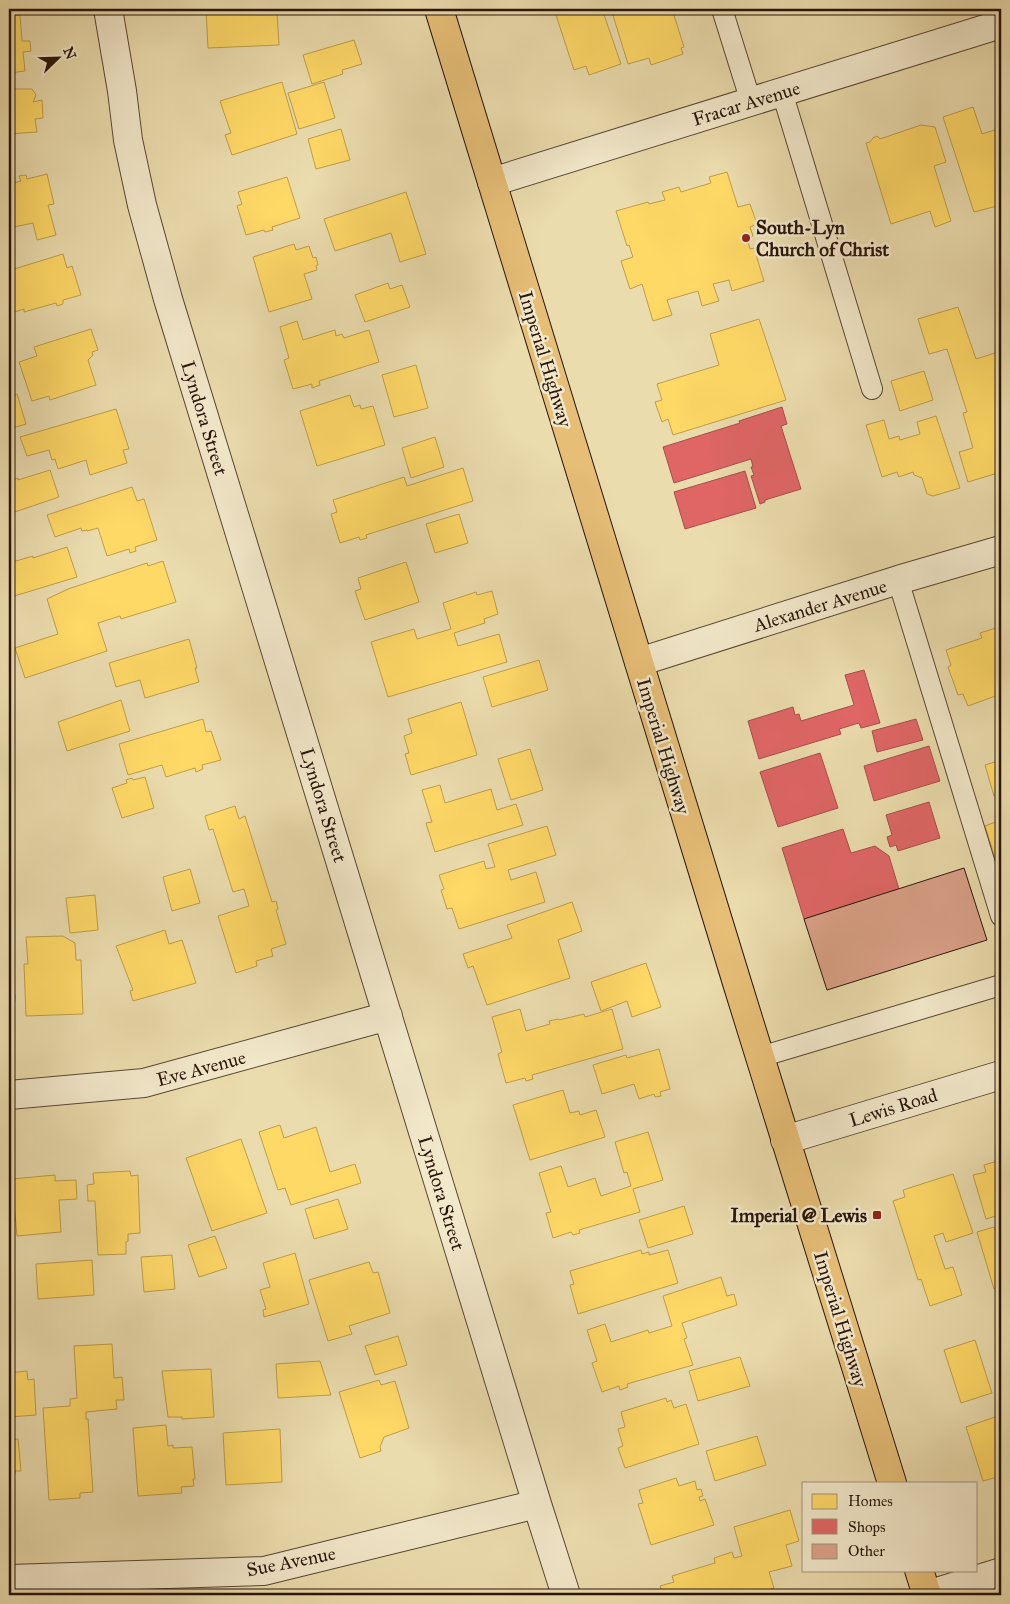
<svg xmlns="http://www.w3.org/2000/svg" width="1010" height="1604" font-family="'IM FELL Great Primer',serif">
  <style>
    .homes { fill: #ffd966; stroke: #be9e4a }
    .shops { fill: #e06666; stroke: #a94e4a }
    .building { fill: #dba188; stroke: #28150a }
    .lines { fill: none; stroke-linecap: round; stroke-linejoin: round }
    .lane-casing { stroke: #594733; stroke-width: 22 }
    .street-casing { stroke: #594733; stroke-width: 30 }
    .primary-casing { stroke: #28150a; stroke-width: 30 }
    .lane { stroke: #f2e8ca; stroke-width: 20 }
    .street { stroke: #f2e8ca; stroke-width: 28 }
    .primary { stroke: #e6be76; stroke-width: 28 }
    .poi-dot { fill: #8f2418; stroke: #f2e8ca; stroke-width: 2 }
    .labels { text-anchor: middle; stroke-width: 5; stroke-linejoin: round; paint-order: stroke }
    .street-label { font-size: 19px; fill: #28150a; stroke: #f2e8ca }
    .poi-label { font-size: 19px; font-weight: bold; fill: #28150a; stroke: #f2e8ca; text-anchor: start }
  </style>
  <rect width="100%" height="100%" fill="#ebdcad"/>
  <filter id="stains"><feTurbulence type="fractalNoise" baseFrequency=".004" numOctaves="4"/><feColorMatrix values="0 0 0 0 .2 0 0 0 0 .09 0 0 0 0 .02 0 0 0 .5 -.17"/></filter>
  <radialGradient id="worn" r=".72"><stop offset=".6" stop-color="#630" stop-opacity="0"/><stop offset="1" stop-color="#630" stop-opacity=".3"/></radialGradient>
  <path class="homes" d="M206,9h110v2l-39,1 2,33 -71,3z
    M554,9h48l19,55 -32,11 -3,-9 -12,4z
    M611,9h61l12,38 -3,1 2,6 -32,11 -2,-7 -21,6z
    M20,15l2,26h8l1,10 -8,1 2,19 -16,2v-57z
    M354,40l8,24 -20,6 1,4 -31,10 -9,-29z
    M282,82l15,52 -65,21 -7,-20 6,-2 -11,-32z
    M324,82l11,36 -36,11 -11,-36z
    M9,86h3l1,3h19l4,6 -3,7 9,-2 1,18 -8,1 2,13 -28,2z
    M973,107l9,27 19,-6v77l-27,7 -31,-95z
    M921,125l14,2 11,35 -12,4 17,55 -16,6 -5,-16 -39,13 -25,-81 4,-1 3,-4 4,-2 3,3z
    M341,129l9,31 -34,9 -8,-30z
    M727,172l11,35 12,-3 7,20 -7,3 3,9 -6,2 3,11 4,-1 10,33 -32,10 -3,-11 -16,4 6,17 -17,5 -4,-15 -31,9 5,15 -19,6 -11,-37 -12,5 -9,-28 12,-4 -4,-12 -2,1 -11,-35 32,-9 1,2 16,-4 -3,-8 17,-5 2,5 30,-9 -2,-6z
    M47,174l7,30 -6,1 8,30 -19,5 -4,-17 -24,5v-44l12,-3 -2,-5 7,-1 1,4z
    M287,177l13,41 -28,9 1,3 -8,2 -1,-2 -18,5 -9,-29 5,-2 -4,-12z
    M406,192l20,62 -26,8 -9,-29 -56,18 -11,-32z
    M294,244l2,6 13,-4 4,12 3,-1 2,8 -2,1 1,4 -13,4 8,25 -43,13 -16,-55z
    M63,254l4,14 5,-2 9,29 -18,5v4l-6,2 -1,-3 -32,9v-3l-15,5v-41l2,-1v-2z
    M388,283l2,6 12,-4 8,22 -45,15 -10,-27z
    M958,307l18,52 25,-8v121l-33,10 -9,-30 14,-4 -10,-35 4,-1 -20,-63 -18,5 -11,-35z
    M759,319l27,81 -113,35 -5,-16 -6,3 -7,-20 7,-2 -5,-16 62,-19 -9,-31z
    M297,321l6,19 32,-10 1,6 6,-2 2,4 25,-8 10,32 -60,19 1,4 -8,3v-4l-19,5 -9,-29 5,-2 -9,-31z
    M91,329l7,21 -6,2 1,3 -5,5 8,25 -46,15 -1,-4 -17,5 -13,-39 18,-6 -3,-9z
    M416,365l12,43 -34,9 -12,-42z
    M924,371l9,29 -33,11 -9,-30z
    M17,394l9,30 -17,5v-32z
    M350,395l4,12 6,-2 1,4 12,-3 12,39 -68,21 -17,-55z
    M116,409l13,40 -6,1 4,13 -37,12 -4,-15 -28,9 -3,-10 -3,1 -3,-10 -22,6 -7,-19z
    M936,416l24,72 -27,8 -6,-2 -5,-16 -8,-3 -1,-3 -14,5 -2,-5 -15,5 -16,-52 18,-5 5,19 10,-3 1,4 20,-6 -3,-12z
    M435,437l9,30 -33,11 -9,-30z
    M463,468l10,33 -107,34 1,3 -7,2 -1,-3 -19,6 -9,-29 6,-2 -4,-12 71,-23 3,9z
    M50,470l9,27 -50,17v-33l9,-3v2z
    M132,487l5,14 7,-2 13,41 -22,7 1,4 -6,2 -1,-4 -22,7 -9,-28 -11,3v-1l-5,1 -1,-3 -26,9 -8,-22z
    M459,514l9,29 -33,10 -9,-29z
    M67,547l10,30 -66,20 -2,-6v-28l24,-7v2z
    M163,561l13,41 -55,17 -1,-3 -22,7 9,28 -82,27 -10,-30 43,-14 -11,-35 21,-10 79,-26 1,3z
    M406,562l13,40 -54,18 -10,-29 6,-2 -3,-11z
    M492,591l6,23 -14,5 1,4 -31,10 4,13 41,-12 8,28 -119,35 -17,-55 43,-13 3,10 34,-10 -8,-26 33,-11 1,3z
    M996,628l5,14v52l-33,12 -5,-12 -5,1 -10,-28 3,-2 -5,-15 36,-12 -2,-5z
    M189,639l8,29h-2l4,14 -54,16 -5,-18 -24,7 -7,-24z
    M539,660l9,30 -56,17 -9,-30z
    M121,700l9,31 -63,20 -9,-29z
    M461,702l16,53 -66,20 -6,-21 4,-1 -5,-17 8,-3 -4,-14z
    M203,719l3,13 5,-1 10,29 -19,5 1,4 -7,3 -1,-4 -29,9 -4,-12 -34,10 -9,-31z
    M530,749l13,41 -32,10 -13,-41z
    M1001,760v34l-7,2 -9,-31z
    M145,777l9,31 -32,10 -10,-30 15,-5 -1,-3 6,-2 1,2z
    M440,785l5,18 46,-14 6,21 19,-6 7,21 -88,27 -9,-29 6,-1 -10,-32z
    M235,806l4,13 6,-3 27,86 4,-1 2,8 -2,1 10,34 -15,5 2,7 -17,5 1,5 -21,7 -18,-57 31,-10 -5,-17 -11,3 -20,-63 -4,1 -4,-14z
    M1001,820v57l-16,-51z
    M547,826l9,29 -48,15 3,10 25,-8 9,30 -86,27 -7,-21 -5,1 -6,-19 3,-1 -5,-14 45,-14 2,8 9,-2 -7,-23z
    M190,869l10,34 -28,8 -9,-34z
    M95,895l3,35 -28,3 -4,-35z
    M572,902l10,29 -24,9 12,38 -83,27 -14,-39 -5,2 -5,-14 49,-16 -5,-13z
    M165,930l4,14 13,-4 14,43 -63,18 -3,-10 3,-1 -17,-44z
    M63,936l12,7 1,17h5l2,54 -57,2 -2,-52h4l-2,-27z
    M646,963l15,44 -29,10 -5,-16 -26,10 -10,-29z
    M9,965l2,29h4v7h-4l2,18h-4z
    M520,1009l6,22 24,-7 -1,-3 9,-2 1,1 25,-6 1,3 27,-8 11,40 -91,26 1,4 -7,2 -1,-3 -19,5 -8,-29 4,-2 -10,-35z
    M659,1049l11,40 -10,3 1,4 -6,1 -1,-3 -15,5 -5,-15 -32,10 -9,-29 33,-10 1,3z
    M563,1090l7,23 9,-2 1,4 16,-5 9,27 -75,23 -17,-55z
    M280,1125l4,13 32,-11 14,45 25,-8 6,19 -70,22 -6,-17 -7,2 -19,-58z
    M648,1132l15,48 -30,9 7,23 -61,18 1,3 -7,2 -2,-3 -18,6 -7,-25 5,-1 -12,-39 22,-7 7,21 27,-9 6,18 30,-10 -4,-14 -3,1 -9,-31z
    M241,1139l26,74 -55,18 -26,-73z
    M1001,1160v61l-2,-6 -13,4 -13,-44 13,-3 -2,-7z
    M130,1171l1,5 7,-1 2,58 -12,1v7l-2,1v12l-28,1 -3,-54h-7l-1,-16 7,-1 -1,-11z
    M953,1174l20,59 -27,9 -3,-9 -9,3 11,33 8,-2 9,28 -32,11 -9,-27 -3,1 -25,-79 12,-4 -2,-7z
    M55,1175v6l21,-1 1,19 -18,1 2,32 -44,4 -5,-57z
    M338,1199l10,30 -34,10 -9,-30z
    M684,1206l9,28 -45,14 -9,-28z
    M994,1227l7,20v51l-3,-10 -4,1 -17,-57z
    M215,1236l12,32 -28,9 -11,-32z
    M641,1250l1,4 7,-2v3l19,-5 10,33 -100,31 -8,-29 4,-1 -4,-13z
    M295,1253l14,51 -45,13 -1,-7 3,-1 -6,-19 10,-3 -7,-24z
    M172,1255l3,34 -31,3 -3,-35z
    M92,1260l2,35 -56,4 -2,-35z
    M369,1262l4,11 5,-1 12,41 -41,13 3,8 -24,7 -19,-61z
    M721,1277l6,19 7,-2 3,11 -55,18 5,15 -3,1 9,26 -66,19 1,3 -8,3 -1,-4 -17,6 -10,-29 5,-2 -10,-31 18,-6 6,18 37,-12 1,3 23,-7 -9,-30z
    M398,1336l9,29 -32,10 -10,-29z
    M975,1340l17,53 -31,10 -17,-53z
    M112,1344l2,34 8,-1 2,23h-8l1,9 -31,3v7h2l5,73 -13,1v5l-31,2 -6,-92 27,-2v-7l7,-1 -3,-52z
    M740,1357l10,29 -52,15 -9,-30z
    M320,1361l11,34 -53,3 -2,-34z
    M211,1369l3,48 -32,2v-2h-14l-6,-46z
    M27,1371l1,9 6,-1 2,36 -27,2v-44z
    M379,1380l2,5 14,-4 14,47 -25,9 -4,10 1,4 -21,7 -21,-66z
    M666,1398l1,4 4,-2 3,8 12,-4 13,40 -74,24 -7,-20 5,-2 -5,-17 7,-2 -4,-15z
    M1001,1415v61l-18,5 -17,-54z
    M166,1425l2,21 5,-1v3l19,-1 3,32h-2l1,7 -13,1 1,6 -44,3 -5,-68z
    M280,1429l2,53 -56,3 -3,-52z
    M9,1430l1,10 8,-1 3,32h-6v3l-6,1z
    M757,1436l9,29 -51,16 -9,-30z
    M676,1478l3,8 16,-5 2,9 4,-1 2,7 -4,1 1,4 5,-2 9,26 -63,20 -13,-41 5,-1 -4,-13z
    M790,1510l9,31 -13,4 6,21 -23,6 5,16 -20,7h-91l-3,-9 14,-4 -2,-6 43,-13 -1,-5 18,-6 2,6 8,-2 -8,-29z"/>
  <path class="shops" d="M782,407l5,17 -6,2 20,63 -36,11v2l-5,2 -9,-28 3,-1 -3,-8h2l-2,-8 -77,24 -11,-36 77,-24 -1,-2z
    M745,471l11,37 -71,21 -11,-37z
    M864,670l16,53 -19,5 -2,-5 -20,6 2,5 -82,25 -11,-38 45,-14 2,8 4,-1 2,7 53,-16 -9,-30z
    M916,719l7,21 -46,12 -5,-21z
    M929,746l11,35 -66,20 -10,-35z
    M820,753l18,55 -60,19 -18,-55z
    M929,802l11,36 -42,13 -2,-6 -6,2 -3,-10 5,-2 -6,-20z
    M843,829l8,24 24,-7 14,10 10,33 -95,30 -22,-71z"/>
  <path class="building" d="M964,868l23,72 -160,50 -23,-71z"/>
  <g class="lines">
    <g class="lane-casing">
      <path id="lane" d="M722,9l29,93
        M782,92l90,297
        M898,580l103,336
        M760,1057l241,-72"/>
    </g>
    <g class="street-casing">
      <path id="street" d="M108,9l14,82 6,49 14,65 26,94 369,1205 29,91
        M492,182l509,-158
        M639,662l259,-82 103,-30
        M9,1095l135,-12 244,-67
        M785,1140l216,-65
        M9,1579l255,-8 273,-67
        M927,1595l74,-23"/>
    </g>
    <g class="primary-casing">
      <path id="primary" d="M439,9l299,977 154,497
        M919,1570l8,25"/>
    </g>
    <use href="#lane" class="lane"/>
    <use href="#street" class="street"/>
    <use href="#primary" class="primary"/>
  </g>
  <g class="poi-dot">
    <circle cx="746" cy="238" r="5"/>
    <rect x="872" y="1210" width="10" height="10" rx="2.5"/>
  </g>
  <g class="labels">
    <g class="street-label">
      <text transform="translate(746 103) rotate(-17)" y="7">Fracar Avenue</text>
      <text transform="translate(546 359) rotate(73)" y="7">Imperial Highway</text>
      <text transform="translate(205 418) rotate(73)" y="7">Lyndora Street</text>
      <text transform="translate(820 605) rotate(-17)" y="7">Alexander Avenue</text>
      <text transform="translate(664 746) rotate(73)" y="7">Imperial Highway</text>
      <text transform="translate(324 805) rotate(73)" y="7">Lyndora Street</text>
      <text transform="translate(201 1068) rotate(-15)" y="7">Eve Avenue</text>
      <text transform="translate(893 1107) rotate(-17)" y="7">Lewis Road</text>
      <text transform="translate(442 1193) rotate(73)" y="7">Lyndora Street</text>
      <text transform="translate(841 1319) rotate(73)" y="7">Imperial Highway</text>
      <text transform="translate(291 1561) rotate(-11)" y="7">Sue Avenue</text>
    </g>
    <g class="poi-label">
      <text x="756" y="234">South-Lyn<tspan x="756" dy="22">Church of Christ</tspan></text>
      <text x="867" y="1222" text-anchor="end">Imperial @ Lewis</text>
    </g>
  </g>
  <rect width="1010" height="1604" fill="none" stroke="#ebdcad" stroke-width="30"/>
  <rect x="10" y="10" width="990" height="1584" fill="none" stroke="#28150a" stroke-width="2.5"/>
  <rect x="15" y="15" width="980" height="1574" fill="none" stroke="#28150a"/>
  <rect x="802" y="1482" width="175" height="90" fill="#f2e8ca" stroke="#a1947d"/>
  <rect x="812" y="1494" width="25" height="15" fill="#ffd966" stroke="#a1947d"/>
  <text x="848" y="1506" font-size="15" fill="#28150a">Homes</text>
  <rect x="812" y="1519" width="25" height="15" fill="#e06666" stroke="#a1947d"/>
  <text x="848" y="1532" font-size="15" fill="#28150a">Shops</text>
  <rect x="812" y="1544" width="25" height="15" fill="#dba188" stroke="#a1947d"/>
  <text x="848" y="1556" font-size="15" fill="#28150a">Other</text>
  <g transform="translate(58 58) rotate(67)" stroke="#f2e8ca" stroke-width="4" paint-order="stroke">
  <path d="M0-4L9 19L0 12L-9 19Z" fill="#28150a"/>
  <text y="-8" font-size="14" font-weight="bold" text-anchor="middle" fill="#28150a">N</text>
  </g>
  <rect width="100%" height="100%" filter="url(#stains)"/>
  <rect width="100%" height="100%" fill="url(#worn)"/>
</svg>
